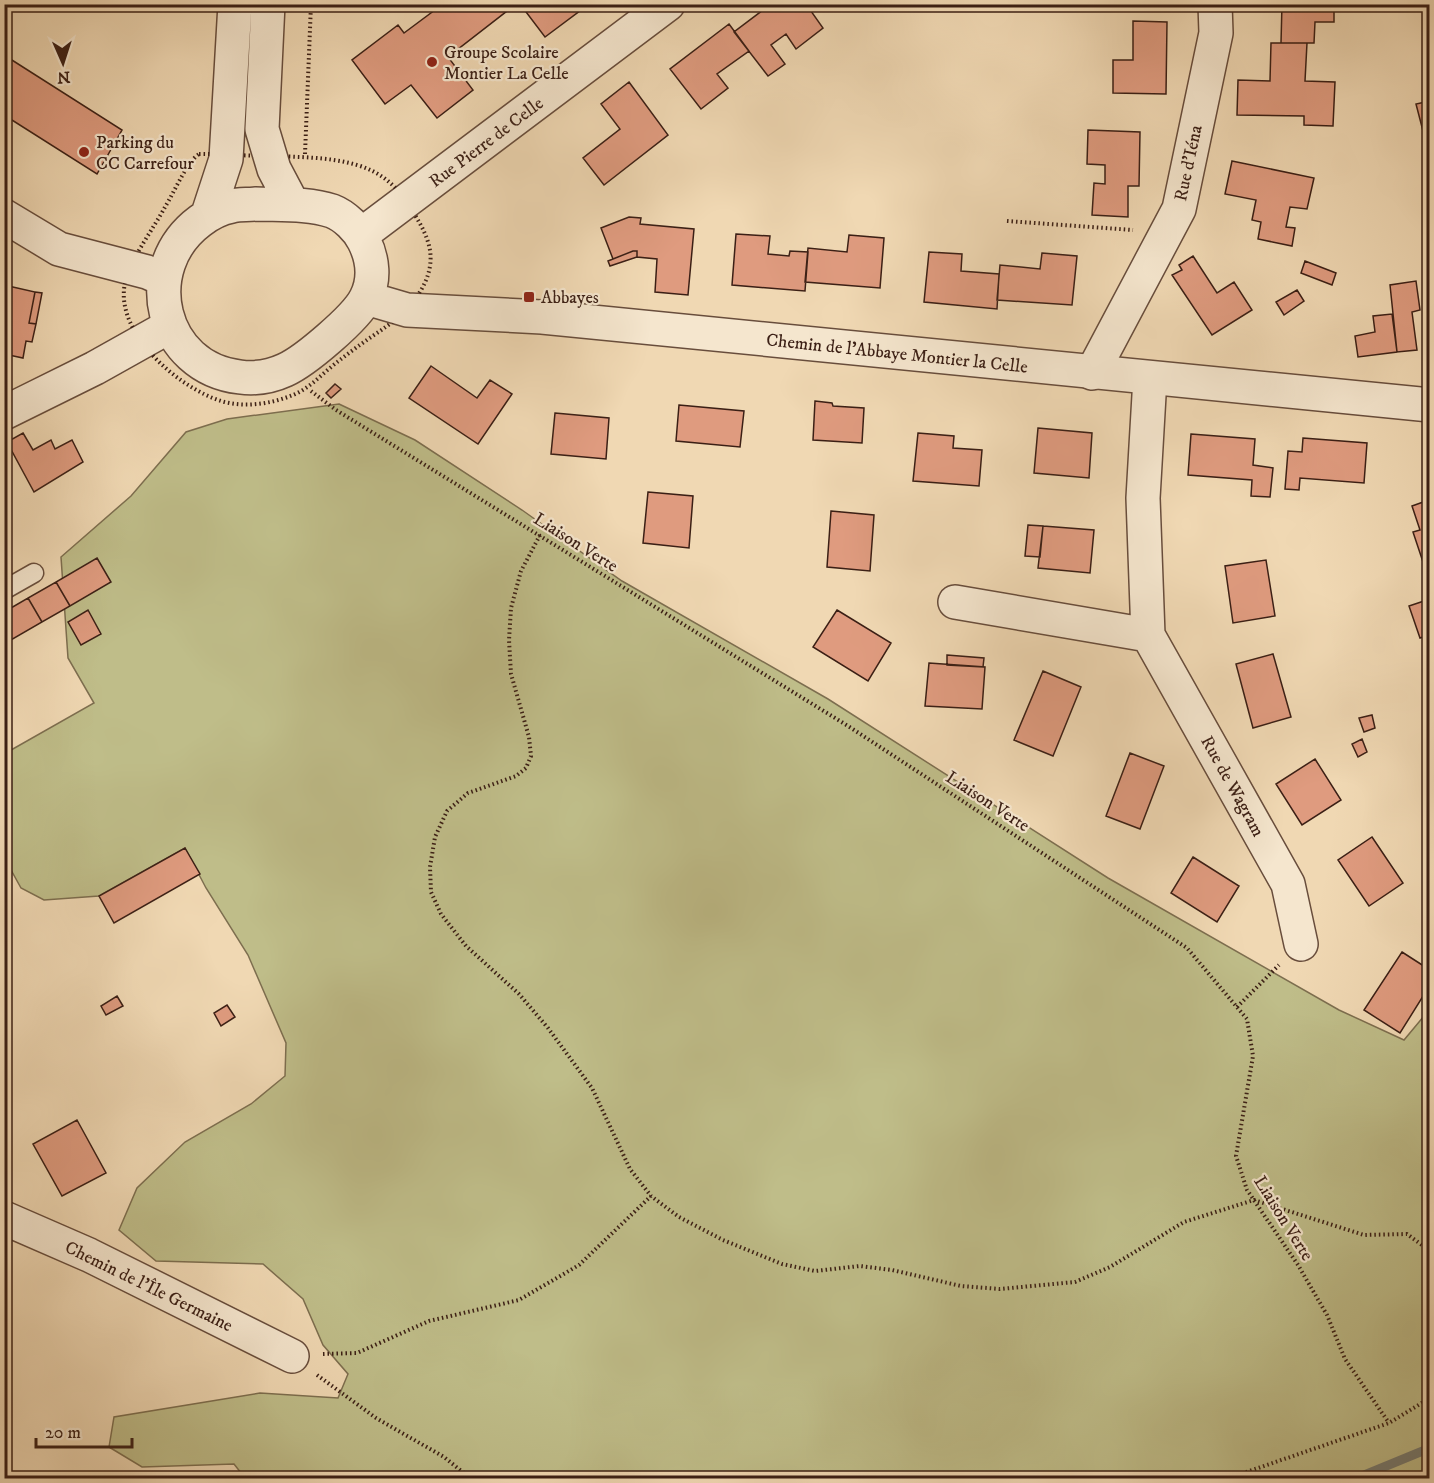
<svg xmlns="http://www.w3.org/2000/svg" width="1434" height="1483" font-family="'IM FELL DW Pica',serif">
  <style>
    .green { fill: #bfbd89; stroke: #7d6e4f; stroke-width: 1.5 }
    .lines { fill: none; stroke-linecap: round; stroke-linejoin: round }
    .stream { stroke: #757b73; stroke-width: 9 }
    .building { fill: #df9b7f; stroke: #3b1f15; stroke-width: 1.5 }
    .service-casing { stroke: #684d3c; stroke-width: 21 }
    .minor-casing { stroke: #684d3c; stroke-width: 36 }
    .tertiary-casing { stroke: #684d3c; stroke-width: 36 }
    .path { stroke: #3b1f15; stroke-width: 4; stroke-dasharray: 1.5 3; stroke-linecap: butt }
    .service { stroke: #f5e6ce; stroke-width: 18 }
    .minor { stroke: #f5e6ce; stroke-width: 33 }
    .tertiary { stroke: #f5e6ce; stroke-width: 33 }
    .poi-dot { fill: #8f2418; stroke: #f5e6ce; stroke-width: 2 }
    .labels { text-anchor: middle; stroke-width: 4.5; stroke-linejoin: round; paint-order: stroke }
    .poi-label { font-size: 18px; fill: #3b1f15; stroke: #f5e6ce; text-anchor: start }
    .street-label { font-size: 18px; fill: #3b1f15; stroke: #f5e6ce }
  </style>
  <rect width="100%" height="100%" fill="#f0d8b3"/>
  <filter id="stains"><feTurbulence type="fractalNoise" baseFrequency=".00333" numOctaves="4"/><feColorMatrix values="0 0 0 0 .2 0 0 0 0 .09 0 0 0 0 .02 0 0 0 .5 -.17"/></filter>
  <radialGradient id="worn" r=".72"><stop offset=".6" stop-color="#630" stop-opacity="0"/><stop offset="1" stop-color="#630" stop-opacity=".3"/></radialGradient>
  <path class="green" d="M339,404l76,36 107,70 100,71 206,118 280,179 231,132 65,30 25,-30v468h-1184l-11,-14 -92,3 -33,-20 5,-30 146,-24 78,5 10,-24 -25,-29 -20,-46 -40,-35 -107,-3 -37,-31 18,-42 48,-46 66,-38 34,-28 1,-33 -38,-88 -42,-67 -21,-40 -86,48 -55,4 -23,-12 -16,-29 -1,-105 90,-51 -26,-45 -7,-101 70,-61 55,-64 41,-13z"/>
  <g class="lines">
    <path class="stream" d="M1357,1478l73,-30"/>
  </g>
  <path class="building" d="M443,4h73l-68,53 25,33 -36,28 -26,-33 -26,19 -33,-44 46,-35 6,8z
    M520,4h56l5,6 -36,27z
    M576,4h12l-7,6z
    M771,4h35l17,24 -27,21 -10,-15 -15,11 14,19 -17,12 -34,-44z
    M1282,4h52v18h-19l-1,21h-33z
    M1133,21l34,1 -1,72 -53,-1v-33h20z
    M729,24l20,27 -32,23 11,14 -27,21 -31,-40z
    M1271,43h36l-2,38 30,1 -2,44 -29,-1v-9l-67,-1 1,-35 32,1z
    M4,55l118,75 -25,44 -93,-59z
    M629,82l39,53 -64,50 -21,-27 37,-29 -19,-25z
    M1430,101v57l-14,-54z
    M1088,130l52,2 -1,54h-11v31l-36,-2 2,-32 11,1v-19l-18,-1z
    M1232,161l82,17 -7,31 -17,-2 -4,20 9,1 -3,18 -34,-7 3,-17 -9,-2 4,-20 -31,-6z
    M629,217l12,1 -1,6 54,5 -6,66 -33,-3 2,-33 -20,-2v-6h-4l-20,8 -12,-31z
    M736,234l34,2 -2,18 21,2 1,-5 18,1 -3,39 -73,-6z
    M849,235l35,3 -4,50 -75,-6 3,-34 39,4z
    M633,251h4v6l-27,9 -2,-5z
    M929,252l33,2 -1,17 38,3 -2,35 -73,-7z
    M1042,253l35,3 -5,49 -75,-5 3,-35 40,4z
    M1193,256l24,37 17,-11 18,28 -40,25 -40,-60 10,-5 -3,-5z
    M1305,261l31,12 -4,12 -31,-12z
    M1416,281l4,29 -8,2 5,38 -20,2 -7,-67z
    M4,285l31,7 -6,31 7,1 -4,18 -6,-1 -3,17 -19,-4z
    M1297,290l7,11 -20,14 -8,-13z
    M35,292l7,1 -6,31 -7,-1z
    M1392,314l5,38 -39,5 -3,-21 20,-4 -2,-16z
    M431,366l46,32 13,-18 22,14 -34,50 -69,-46z
    M335,384l6,5 -10,9 -5,-5z
    M815,401l17,2 1,3 31,2 -2,35 -49,-3z
    M679,405l65,6 -4,36 -64,-6z
    M555,413l54,5 -3,41 -55,-5z
    M1038,428l54,5 -3,45 -55,-5z
    M23,433l10,17 18,-10 4,9 17,-9 11,22 -49,30 -27,-50z
    M918,433l36,3 -1,12 29,2 -3,36 -66,-5z
    M1191,434l64,5 -2,26 20,3 -3,29 -19,-1 1,-16 -64,-5z
    M1303,438l64,5 -3,40 -64,-5 -1,12 -14,-1 3,-38 14,1z
    M648,492l45,4 -4,52 -46,-5z
    M1426,501l4,10v72l-17,-51 7,-2 -8,-24z
    M831,511l43,4 -4,56 -43,-4z
    M1028,525l15,1 -3,31 -15,-1z
    M1043,526l51,4 -4,43 -52,-5z
    M97,558l14,24 -41,24 -14,-24z
    M1266,560l9,56 -42,7 -8,-57z
    M56,582l14,24 -28,16 -14,-24z
    M28,598l14,24 -38,22v-32z
    M1424,601l6,17v17l-10,3 -11,-32z
    M88,610l13,24 -20,11 -13,-23z
    M837,610l54,33 -23,38 -55,-34z
    M1273,654l18,63 -38,11 -17,-64z
    M947,655l37,3 -1,9 -36,-2z
    M929,663l56,4 -3,42 -57,-3z
    M1043,671l38,16 -28,69 -39,-16z
    M1372,715l3,13 -11,4 -5,-14z
    M1362,739l5,13 -9,5 -6,-13z
    M1130,753l34,13 -24,63 -34,-13z
    M1315,759l26,41 -39,25 -26,-41z
    M1372,837l31,46 -34,23 -31,-46z
    M185,848l15,26 -86,49 -15,-27z
    M1193,857l46,29 -22,36 -46,-29z
    M1402,952l28,18v15l-30,48 -36,-23z
    M117,996l6,10 -17,9 -5,-9z
    M227,1005l8,12 -14,9 -7,-13z
    M77,1120l29,53 -44,23 -29,-52z"/>
  <g class="lines">
    <g class="service-casing">
      <path id="service" d="M4,590l30,-17"/>
    </g>
    <g class="minor-casing">
      <path id="minor" d="M4,216l55,33 88,23 16,7
        M1092,373l87,-164 37,-176 -1,-29
        M1150,378l-7,120 5,137 140,249 13,60
        M955,602l193,33
        M4,1218l85,37 203,101"/>
    </g>
    <g class="tertiary-casing">
      <path id="tertiary" d="M268,4l-6,125 12,40 19,36
        M255,204c25,1 53,-1 77,7 13,5 26,18 32,30 9,18 11,39 2,57 -10,20 -61,63 -81,72 -13,6 -30,9 -45,7 -80,-9 -103,-109 -40,-156 9,-7 21,-13 32,-15 7,-2 16,-1 23,-2z
        M208,214l18,-55 9,-155
        M361,235l307,-231
        M366,298l41,12 135,7 888,88
        M4,413l91,-45 75,-42"/>
    </g>
    <path class="path" d="M199,154c25,0 49,2 73,2 28,1 58,1 85,9 24,7 40,21 52,41 8,12 15,23 19,36 12,37 -20,70 -48,89 -15,10 -30,21 -44,32 -14,11 -26,25 -43,32 -22,9 -49,13 -72,6 -42,-13 -107,-68 -96,-118 4,-22 29,-55 40,-76 9,-14 21,-44 34,-53z
      M305,154l6,-150
      M1007,221l126,9
      M311,391l25,19 512,316 339,222 60,71 6,37 -17,100 11,34 51,75 29,50 18,44 44,64
      M540,535l-19,36 -10,37 -2,32 2,34 18,63 2,19 -5,12 -10,8 -48,17 -21,18 -12,26 -5,30 1,25 10,22 25,32 53,48 29,34 44,60 38,81 21,27 28,21 44,23 59,24 33,7 45,-5 32,4 69,16 39,3 75,-7 35,-15 74,-45 70,-22 110,35 43,-1 23,17
      M1237,1007l42,-42
      M323,1354l34,-1 72,-32 90,-21 60,-35 72,-69
      M317,1375l59,43 68,39 26,21
      M1229,1478l160,-55 41,-25"/>
    <use href="#service" class="service"/>
    <use href="#minor" class="minor"/>
    <use href="#tertiary" class="tertiary"/>
  </g>
  <g class="poi-dot">
    <circle cx="432" cy="62" r="6"/>
    <circle cx="84" cy="152" r="6"/>
    <rect x="523" y="291" width="12" height="12" rx="3"/>
  </g>
  <g class="labels">
    <g class="poi-label">
      <text x="444" y="58">Groupe Scolaire<tspan x="444" dy="21">Montier La Celle</tspan></text>
      <text x="96" y="148">Parking du<tspan x="96" dy="21">CC Carrefour</tspan></text>
      <text x="541" y="303">Abbayes</text>
    </g>
    <g class="street-label">
      <text transform="translate(486 142) rotate(-37)" y="6">Rue Pierre de Celle</text>
      <text transform="translate(1188 163) rotate(-78)" y="6">Rue d'Iéna</text>
      <text transform="translate(897 353) rotate(6)" y="6">Chemin de l'Abbaye Montier la Celle</text>
      <text transform="translate(576 542) rotate(32)" y="6">Liaison Verte</text>
      <text transform="translate(1233 786) rotate(61)" y="6">Rue de Wagram</text>
      <text transform="translate(988 801) rotate(33)" y="6">Liaison Verte</text>
      <text transform="translate(1284 1218) rotate(58)" y="6">Liaison Verte</text>
      <text transform="translate(149 1286) rotate(26)" y="6">Chemin de l'Île Germaine</text>
    </g>
  </g>
  <rect width="1434" height="1483" fill="none" stroke="#f0d8b3" stroke-width="24"/>
  <rect x="6" y="6" width="1422" height="1471" fill="none" stroke="#3b1f15" stroke-width="3"/>
  <rect x="12" y="12" width="1410" height="1459" fill="none" stroke="#3b1f15" stroke-width="1.5"/>
  <g transform="translate(63 63) rotate(177)" stroke="#f5e6ce" stroke-width="4.5" paint-order="stroke">
  <path d="M0-4.5L10 22L0 15L-10 22Z" fill="#3b1f15"/>
  <text y="-9" font-size="16" font-weight="bold" text-anchor="middle" fill="#3b1f15">N</text>
  </g>
  <path d="M36 1438v9h96v-9" fill="none" stroke="#3b1f15" stroke-width="3"/>
  <text x="45" y="1438" font-size="18" fill="#3b1f15" stroke="#f5e6ce" stroke-width="4.5" paint-order="stroke">20 m</text>
  <rect width="100%" height="100%" filter="url(#stains)"/>
  <rect width="100%" height="100%" fill="url(#worn)"/>
</svg>
